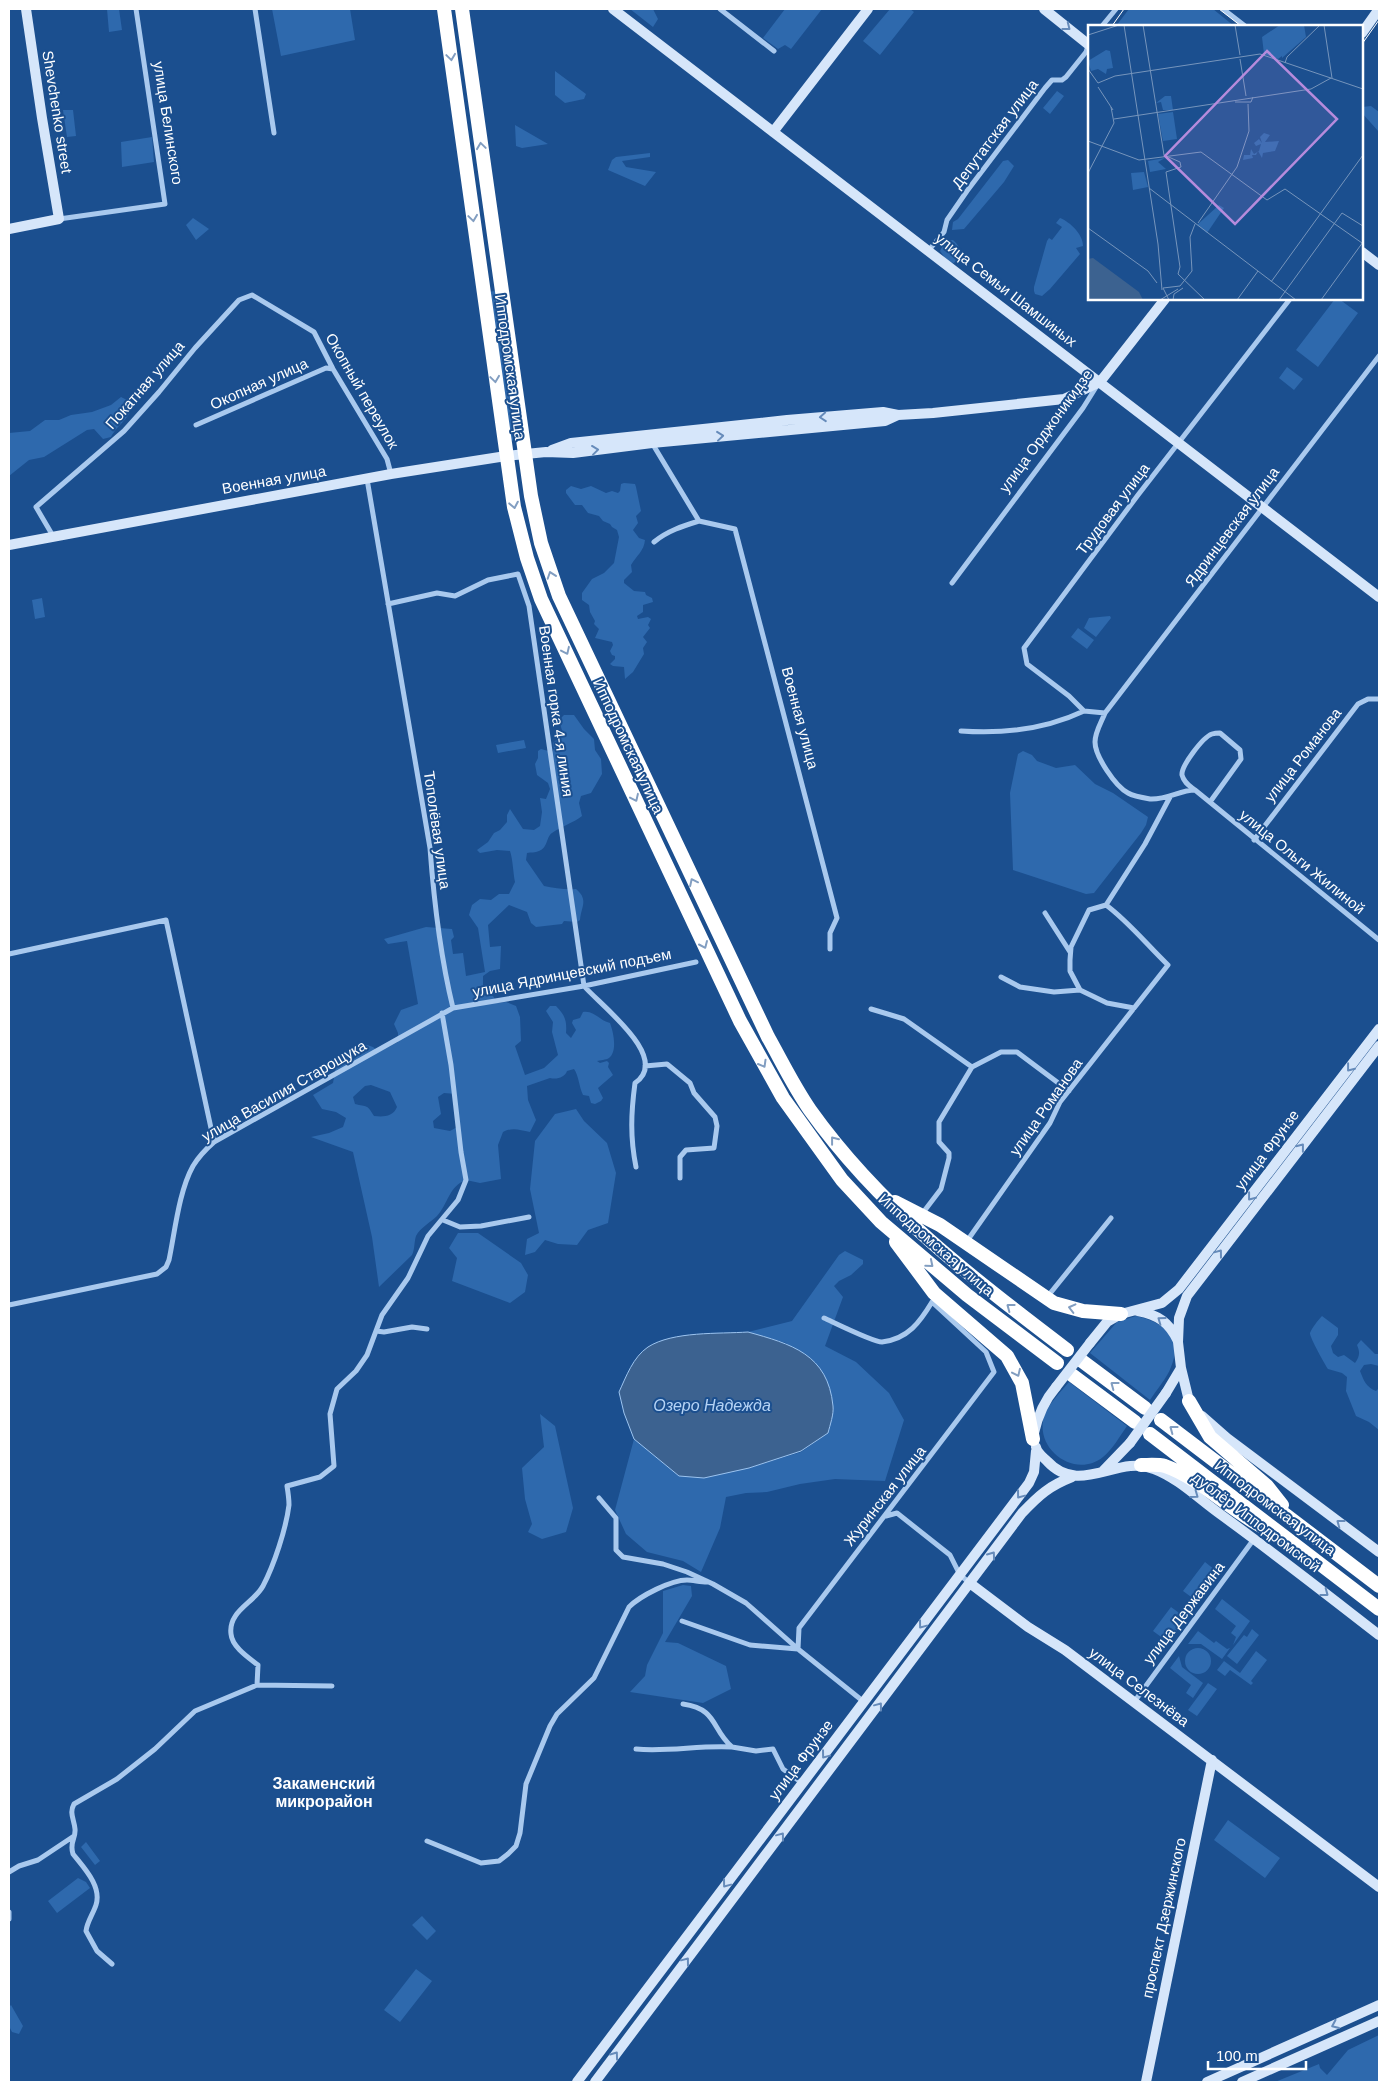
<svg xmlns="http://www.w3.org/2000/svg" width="1388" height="2091" font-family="Arial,sans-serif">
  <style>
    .green { fill: #2e69ad; fill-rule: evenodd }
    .water { fill: #3c6290; stroke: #9cc4f0 }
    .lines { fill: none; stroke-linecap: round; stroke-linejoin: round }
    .street { stroke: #a9c9ee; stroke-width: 5 }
    .secondary { stroke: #d6e6fa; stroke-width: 10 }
    .highway { stroke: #fff; stroke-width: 14 }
    .tram { stroke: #fff; stroke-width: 1 }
    .secondary-bridge { stroke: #d6e6fa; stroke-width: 10 }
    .oneway { stroke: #668bba }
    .oneway2 { stroke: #829ec1 }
    .labels { text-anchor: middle; stroke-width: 4; stroke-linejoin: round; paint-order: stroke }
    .street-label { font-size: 15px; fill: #fff; stroke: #1b4f8f }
    .water-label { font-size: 16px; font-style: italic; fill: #b5d3f5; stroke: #1b4f8f }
    .neighbourhood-label { font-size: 16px; font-weight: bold; fill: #fff; stroke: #1b4f8f }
    .inset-road { fill: none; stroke: #7695bc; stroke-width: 1 }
    .view { fill: #b68bdc; fill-opacity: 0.15; stroke: #b68bdc; stroke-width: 2.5 }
    .inset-edge { fill: none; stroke: #fff; stroke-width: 2.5 }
  </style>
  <rect width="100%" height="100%" fill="#1b4f8f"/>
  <path class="green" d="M107,9h12l3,21 -13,2z
    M272,9h78l5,31 -74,16z
    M630,9h23l5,10 -5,8z
    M785,9h37l-31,40 -6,-4 -7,4 -15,-11z
    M890,9h20l4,3 -34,43 -17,-14z
    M1129,9h84l21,17h-118z
    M555,71l31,23 -2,5 -19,4 -10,-8z
    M1057,91l7,5 -14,18 -7,-6z
    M1371,106l8,6v20l-17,-19v-6z
    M63,110h10l3,26 -9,1z
    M515,125l33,19 -26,4 -6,-2z
    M152,137l2,25 -32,5 -1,-25z
    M650,153v4l-28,4 4,6 30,5 -11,14 -37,-16 4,-10 4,-3z
    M1008,160l6,6 -10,16 -40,47 -12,1 1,-8 5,-3 45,-58z
    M193,218l16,11 -13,11 -10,-15z
    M1060,218c10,4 23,16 23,28l-7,2 4,6 -30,35 -8,7 -7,-2 -1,-3v-4l13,-46 2,-3 3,2 10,-13 -6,-4z
    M953,240c9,8 9,14 1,23l-6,-1 -8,-11 5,-10z
    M495,291l21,145v4l-6,1 -22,-149z
    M1335,299h4l19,14 -40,54 -22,-17z
    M1287,367l16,12 -9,11 -15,-12z
    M121,397l12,6c-1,14 -16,22 -22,34l-8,2 -9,-10 -7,1 -43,27 -15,3 -20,16v-43l21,-2 15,-11h14l12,-5 21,-3 19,-7z
    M624,483l11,1 1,3 5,24 -5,5 2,7 -5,7 6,8 6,2c-1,11 -8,15 -14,25l1,7 -8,8v3l10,8 11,1 1,3 6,3 1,4 -10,3v7l-6,4 1,3 10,-2 3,2 -3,6 2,3 -7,9 4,5 -4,6 1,6 -11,18 -8,7 -1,-12 -11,-1 -3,-2 5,-5v-3l-3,-1 -2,-4 3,-6 -1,-3 -17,-4 4,-9 -5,-5 1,-3 -5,-9 -1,-7 -7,-5v-7l10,-14 12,-6 10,-10 5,-26 -2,-7 -5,-3 -2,-3 -7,-3 -4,-5 -11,-3 -6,-8h-7l-9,-12v-3l5,-4 10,3 10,-3 15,7 6,-2 6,2 2,-2 1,-7z
    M42,598l3,19 -10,2 -3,-19z
    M1110,616l1,2 -15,19 -12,-9 5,-10z
    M1078,628l16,12 -7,9 -16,-12z
    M564,715h10l10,14 10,10 1,11 6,9 1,15 -11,19 -10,3 -2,7 3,13c-9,7 -20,10 -30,17 -6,4 -4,15 -13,18 -4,2 -8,1 -12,2l-1,7 18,26c10,2 22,4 32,3 13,11 5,17 4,31l-3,2 -13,-1 -2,3 -26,3 -5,-4 -4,-11 -18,-7 -21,20 2,22 11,-1 -1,23 -10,2 -7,5v14l10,6 4,7 9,-1 10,4 4,11 1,24 -6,5 10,29 19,-7 14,-13 -6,-23 1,-10 -7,-11 4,-5h6c9,9 11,15 10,27l5,5 5,-8 -4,-7 1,-3 7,-2 3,-6c11,-2 17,9 27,11 3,8 8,28 -1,35 -3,2 -9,2 -12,3l3,2 7,-2 2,2 -1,4 5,8 -15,13 5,10 -2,3 -6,3 -4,-1 -2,-7 -6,-1c-4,-8 -4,-19 -9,-26l-7,2c-2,6 -10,9 -17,7l-23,8 1,14 8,20 -6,12c-11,-2 -17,-5 -27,0l-5,13 3,34 -21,4 -14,-3c-17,6 -18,24 -29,36 -6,6 -17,12 -21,20 -2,6 -1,13 -4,19l-33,32 -7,-50 -19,-85 -42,-15 18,-4 14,-6 3,-9 -10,-6 -14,-3 -9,-14 20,-12 3,-18h4l16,-7 -2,-7 10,-7 9,3 6,5 19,-10v-9l-4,-9 7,-14 17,-6 -11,-63 -19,3 -4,-5 42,-12 26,2 2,8 -3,3 2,14 10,-1 3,23 19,-4 -7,-44 -9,-13 3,-10 8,-6 11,1 8,-6h10l6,-12c-2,-10 -2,-22 -5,-31l-13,-1 -17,3 -3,-3 11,-8 6,-9 6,-3 7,-8v-7l3,-6 13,20 11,1 6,-4 2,-14 -2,-14 6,1 4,-10 -2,-6 -11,-8 -2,-11 3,-6v-7l3,-2 11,3 2,-3 -1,-6 10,-9 -4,-14zM371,1085l19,7 7,15c-4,10 -14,10 -23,9 -7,-12 -7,-9 -19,-12l-2,-7 12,-11zM444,1093l12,1 3,32 -9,5 -16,-3 -1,-7 8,-7 -3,-17z
    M524,740l2,8 -28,5 -2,-8z
    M1023,751l9,4 5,6 19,7 19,-3 20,19 18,9 35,24 -2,8 -5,8 -47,60 -8,1 -73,-24 -3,-77 8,-39z
    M576,1109l8,12 23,22 9,30 -8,50 -20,7 -11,15 -19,-1 -13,-4 -10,12 -10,3 2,-16 12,-6 -9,-44 5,-48 20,-27z
    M458,1233h20l43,30 7,12 -3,17 -15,11 -58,-22 5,-23 -8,-10z
    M845,1251l18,9v4l-12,11 -12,6 -5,5 9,11 -18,49 31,16 33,31 15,27 -19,61 -50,-2 -35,5 -33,8 -21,1 -20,4 -6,31 -19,44 -18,-11 -36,-9 -21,-18 -11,-24 19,-71 45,37 70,-8 52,-16 27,-19 5,-26 -6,-25 -41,-39 -38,-11 44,-11 47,-66z
    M1136,1316c26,6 48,20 35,51 -4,11 -14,22 -21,33l-60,-47 27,-31z
    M1322,1316l16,12v7l-7,11 2,7 5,4 6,-2 11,8c5,-7 5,-11 2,-18l4,-5 14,14h4v12l-8,-2 -7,1 -4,6c4,10 6,16 16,20l3,-3v42l-10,-8 -13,-6 -10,-25 1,-14 -5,-4 -14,-4c-3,-4 -19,-33 -18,-36 2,-5 8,-13 12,-17z
    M1069,1382l58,44c-7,10 -15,24 -24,31 -26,21 -65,-4 -60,-36 2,-14 17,-28 26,-39z
    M540,1414l15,12 18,82 -7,24 -24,7 -14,-7 4,-8 -7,-25 -3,-31 22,-21z
    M1205,1562l15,12 -22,28 -15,-11z
    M683,1585l8,1 1,10 -27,46 13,1 48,23 5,23 -28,14 -73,-11 15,-16 2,-11 16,-32v-42z
    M1222,1599l28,22 -17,24 3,-8 -5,-4 5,-7 -21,-17z
    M1171,1607l15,11 -18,24 -15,-11z
    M1252,1629l7,6 -22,29 -10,-8 17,-21 3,2z
    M1198,1631l16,12 2,-2 11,8 3,-1 -8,11 -21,-15h-13z
    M1185 1661a13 13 0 1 1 26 0a13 13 0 1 1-26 0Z
    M1256,1651l11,9 -16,21 2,2 -2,2 -21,-15 -5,6 -8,-6 7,-9 16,12z
    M1179,1656l3,11 21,16 -10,15 -7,-5 5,-8 -21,-17z
    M1208,1683l9,6 -20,27 -9,-6z
    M1228,1820l52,38 -15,20 -51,-38z
    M86,1842l14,19 -5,4 -14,-18z
    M78,1878l8,4 4,6 -33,25 -9,-12z
    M422,1916l14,15 -9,9 -15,-15z
    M416,1969l16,12 -32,41 -16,-12z
    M11,2005l12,21 -4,8 -7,-2 -3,-6v-19z
    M1379,2035v47h-104l44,-18 1,4 7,7 21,-25z"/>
  <path class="water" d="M748,1332c43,12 80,22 85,74 1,8 -3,19 -5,27l-27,18 -52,17 -45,10 -25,-2 -45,-37 -10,-26 -5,-21c7,-15 14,-35 29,-45 25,-16 71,-13 100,-15z"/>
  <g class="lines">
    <path class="street" d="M255,9l19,124
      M720,9l54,42
      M1223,9l22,17
      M1102,26l14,-17
      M59,219l106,-15 -29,-195
      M929,250l15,-18 3,-12 20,-29 78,-103 7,-8h10l4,-3 20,-25 3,-9
      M1379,356l-274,357c-4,10 -10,19 -10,29 0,14 20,44 33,51 5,3 16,5 22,6 17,1 30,-9 45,-9l184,150
      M196,425l130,-57 7,1
      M652,443l47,78
      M699,521l36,8 102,389 -7,15v16
      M53,536l-17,-29 88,-76 35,-39 36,-44 44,-48 13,-5 62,37 19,37 54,90 4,15
      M654,542c13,-11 29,-16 45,-21
      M952,583l131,-175 15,-24
      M388,604l49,-11 18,3 33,-16 30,-6 11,32 55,380c16,19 88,72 51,97 -4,30 -5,54 1,84
      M1105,713l-21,-2 -15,-15 -42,-32 -3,-16 114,-153 152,-196
      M961,731c42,3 85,-2 123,-20
      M1195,790c-5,-4 -11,-7 -13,-15 -1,-9 21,-38 30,-41 3,-1 6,-1 8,-1l20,17 1,9 -31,43
      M1254,840l104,-136 10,-5h11
      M1045,913l25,39
      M9,954l157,-34 48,222
      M1001,977l19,10 34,5 26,-2 27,13 27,5
      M1080,990l-10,-19v-11l1,-13 18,-37 17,-5 39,-61 25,-47
      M453,1008l131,-22 112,-24
      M871,1009l33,10 68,48
      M645,1066l22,-2 23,19 4,10 21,24 2,9 -3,22 -28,2 -6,7v21
      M925,1210l16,-21 8,-31v-5l-10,-11v-20l33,-55 29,-15h16l52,39
      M443,1220l17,7 21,-1 48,-9
      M967,1241l83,-118 10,-21 108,-137c-21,-20 -39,-43 -62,-60
      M1048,1296l63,-78
      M9,1305l148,-31 9,-7 3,-7c6,-29 10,-69 24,-94 6,-10 13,-17 21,-24l239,-134c-13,-53 -19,-106 -23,-160l-63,-369
      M824,1318c11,5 49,24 58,24 26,-3 38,-20 50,-40l54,50 8,20 -195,256 -1,21 66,53
      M376,1331l8,1 28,-5 15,2
      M599,1498l17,20v32l7,7 40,7 24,8 26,12 33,19 52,46
      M886,1516l11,-3 53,42 10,20 11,9
      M682,1621l68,24 48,4
      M257,1685l1,-20c-9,-7 -26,-18 -27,-31 -3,-23 23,-31 32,-48 11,-21 23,-57 26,-81 0,-6 -1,-13 -2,-19l33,-9 14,-11 -4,-52 7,-25 19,-18 11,-16 15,-40 26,-37 20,-42 30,-36 8,-20 -5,-28 -10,-87 -9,-52
      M1134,1702l120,-163
      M732,1747l24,4 17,-2 10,20 19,14
      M636,1749c32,3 64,-4 96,-2 -21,-18 -14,-38 -49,-43
      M427,1841l54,22 18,-2 9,-7 8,-8 4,-13 6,-49 24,-58 7,-12 37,-36 35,-71c11,-11 42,-27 58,-27 6,0 13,2 20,2
      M9,1872l10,-6 19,-6 36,-24
      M9,1912v7
      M112,1964l-15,-13 -11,-20c1,-9 7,-17 10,-26 6,-19 -12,-37 -23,-51 -4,-12 3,-15 2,-25 -1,-10 -6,-16 -1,-25l43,-25 38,-30 40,-38 62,-26 75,1"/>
    <path class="secondary" d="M613,9l766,588
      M1044,9l45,36
      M1362,33l17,-24
      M773,132l95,-123
      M9,229l50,-10 -17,-101 -16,-109
      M1362,252l17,13
      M552,450l19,-7 216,-23 96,-8 15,3 35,-2 131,-14 36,-17 65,-83
      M9,545l382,-71 115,-18 40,-4 27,1 79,-10 233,-22 13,-6
      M1138,1311c20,4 31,11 40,30
      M1090,1343l17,-21 14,-8 41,-11 17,-14 200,-260
      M1181,1368l8,33 3,4
      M1166,1393l15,-25 -3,-26 1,-24 8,-22 192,-250
      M1202,1416l25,22 152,114
      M1034,1433c4,-18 10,-32 22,-46
      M1036,1447c1,6 7,10 11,14 33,36 70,-7 107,8 24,9 45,30 66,45 54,39 106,80 159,121
      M1103,1471l27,-28
      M971,1584l57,43 37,23 314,237
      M577,2082l452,-599 5,-11 2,-21
      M595,2082l427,-569c17,-18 27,-27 50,-36
      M1146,2082l66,-322
      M1207,2082l172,-77
      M1242,2082l137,-61"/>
    <path class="highway" d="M444,9l70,498 13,51 14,41 199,422 43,77 59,82 39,42 86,73 90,68
      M462,9l69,487 10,47 18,53 209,441c14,25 26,50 42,73 69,97 163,169 257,240
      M895,1202l45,23 114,78 29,8 38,3
      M896,1242l38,51 73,63 15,27 11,56
      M1082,1361l63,47
      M1072,1375l63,47
      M1189,1401l21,36 57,49 15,19
      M1161,1420l218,166
      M1150,1434l229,175
      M1141,1465c8,0 17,-1 24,1 37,13 65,45 100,62"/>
    <path class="tram" d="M1219,9l22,17
      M1112,26l12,-17
      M1362,44l17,-24"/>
    <path class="secondary-bridge" d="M1056,1387l34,-44
      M1130,1443l36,-50"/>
  </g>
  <defs><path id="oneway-chevron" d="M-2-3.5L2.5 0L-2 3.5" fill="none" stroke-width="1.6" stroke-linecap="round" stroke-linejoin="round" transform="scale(1.25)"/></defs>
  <g class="oneway">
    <use href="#oneway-chevron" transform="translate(1067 27) rotate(38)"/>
    <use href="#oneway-chevron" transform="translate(823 417) rotate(176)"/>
    <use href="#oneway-chevron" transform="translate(720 436) rotate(-6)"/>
    <use href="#oneway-chevron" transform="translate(595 450) rotate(-7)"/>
    <use href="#oneway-chevron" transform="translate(1350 1068) rotate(128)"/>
    <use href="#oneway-chevron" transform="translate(1301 1147) rotate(-52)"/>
    <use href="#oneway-chevron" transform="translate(1251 1197) rotate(128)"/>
    <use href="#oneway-chevron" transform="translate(1219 1253) rotate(-53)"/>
    <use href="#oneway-chevron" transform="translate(1161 1320) rotate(-144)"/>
    <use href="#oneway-chevron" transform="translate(1020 1495) rotate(127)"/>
    <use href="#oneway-chevron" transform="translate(1195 1495) rotate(36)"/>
    <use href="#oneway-chevron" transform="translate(1340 1523) rotate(-143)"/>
    <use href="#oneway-chevron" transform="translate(992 1555) rotate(-54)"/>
    <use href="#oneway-chevron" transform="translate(1325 1593) rotate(37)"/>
    <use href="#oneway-chevron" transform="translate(922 1625) rotate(127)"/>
    <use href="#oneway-chevron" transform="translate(879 1706) rotate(-53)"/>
    <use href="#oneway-chevron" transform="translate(825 1755) rotate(127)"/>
    <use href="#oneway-chevron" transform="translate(781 1836) rotate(-53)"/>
    <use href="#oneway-chevron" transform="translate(726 1884) rotate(127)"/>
    <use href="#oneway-chevron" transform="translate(686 1961) rotate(-53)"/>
    <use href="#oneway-chevron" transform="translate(1335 2025) rotate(156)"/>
    <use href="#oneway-chevron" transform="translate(615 2055) rotate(-54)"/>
  </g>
  <g class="oneway2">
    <use href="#oneway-chevron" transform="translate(451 57) rotate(82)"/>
    <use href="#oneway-chevron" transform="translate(481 146) rotate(-98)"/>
    <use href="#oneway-chevron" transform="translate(473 218) rotate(82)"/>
    <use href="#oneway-chevron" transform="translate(495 379) rotate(82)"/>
    <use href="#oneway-chevron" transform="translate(514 505) rotate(79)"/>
    <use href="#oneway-chevron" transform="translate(551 575) rotate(-109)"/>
    <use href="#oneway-chevron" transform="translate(566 651) rotate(65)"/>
    <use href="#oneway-chevron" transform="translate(635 798) rotate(65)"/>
    <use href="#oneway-chevron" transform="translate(693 882) rotate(-116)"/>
    <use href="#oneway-chevron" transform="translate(704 945) rotate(66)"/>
    <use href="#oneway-chevron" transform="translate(763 1064) rotate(60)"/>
    <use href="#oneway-chevron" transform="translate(834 1140) rotate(-128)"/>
    <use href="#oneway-chevron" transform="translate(930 1264) rotate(40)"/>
    <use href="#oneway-chevron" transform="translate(1010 1307) rotate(-143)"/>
    <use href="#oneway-chevron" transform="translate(1072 1308) rotate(-166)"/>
    <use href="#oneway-chevron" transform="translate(1017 1373) rotate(65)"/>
    <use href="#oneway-chevron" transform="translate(1114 1385) rotate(-143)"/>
    <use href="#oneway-chevron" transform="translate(1173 1429) rotate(-143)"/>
  </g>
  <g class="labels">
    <g class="street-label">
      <text transform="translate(57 112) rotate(81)" y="5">Shevchenko street</text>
      <text transform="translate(168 123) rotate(81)" y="5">улица Белинского</text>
      <text transform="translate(995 134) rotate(-53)" y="5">Депутатская улица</text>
      <text transform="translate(1006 290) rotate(38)" y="5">улица Семьи Шамшиных</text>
      <text transform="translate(510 367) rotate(82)" y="5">Ипподромская улица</text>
      <text transform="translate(259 384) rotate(-24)" y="5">Окопная улица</text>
      <text transform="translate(145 385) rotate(-49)" y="5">Покатная улица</text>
      <text transform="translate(362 391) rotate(60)" y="5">Окопный переулок</text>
      <text transform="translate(1046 431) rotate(-54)" y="5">улица Орджоникидзе</text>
      <text transform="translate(274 480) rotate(-10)" y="5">Военная улица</text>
      <text transform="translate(1113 509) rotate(-53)" y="5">Трудовая улица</text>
      <text transform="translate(1232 527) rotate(-53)" y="5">Ядринцевская улица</text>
      <text transform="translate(556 711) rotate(82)" y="5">Военная горка 4-я линия</text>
      <text transform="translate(800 718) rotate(75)" y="5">Военная улица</text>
      <text transform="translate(628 746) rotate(65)" y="5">Ипподромская улица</text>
      <text transform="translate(1303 755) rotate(-52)" y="5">улица Романова</text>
      <text transform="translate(437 830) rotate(82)" y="5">Тополёвая улица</text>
      <text transform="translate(1302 862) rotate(39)" y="5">улица Ольги Жилиной</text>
      <text transform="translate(572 973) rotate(-11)" y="5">улица Ядринцевский подъем</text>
      <text transform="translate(284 1091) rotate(-30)" y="5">улица Василия Старощука</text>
      <text transform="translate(1046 1107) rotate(-55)" y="5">улица Романова</text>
      <text transform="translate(1267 1150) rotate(-53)" y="5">улица Фрунзе</text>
      <text transform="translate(936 1245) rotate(41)" y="5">Ипподромская улица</text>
      <text transform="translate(885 1496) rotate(-52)" y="5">Журинская улица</text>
      <text transform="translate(1275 1508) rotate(37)" y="5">Ипподромская улица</text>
      <text transform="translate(1256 1522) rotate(37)" y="5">дублёр Ипподромской</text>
      <text transform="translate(1184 1613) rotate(-53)" y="5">улица Державина</text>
      <text transform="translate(1139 1687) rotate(37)" y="5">улица Селезнёва</text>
      <text transform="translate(801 1760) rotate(-53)" y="5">улица Фрунзе</text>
      <text transform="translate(1164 1918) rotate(-78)" y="5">проспект Дзержинского</text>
    </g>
    <g class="water-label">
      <text x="712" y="1411">Озеро Надежда</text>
    </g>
    <g class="neighbourhood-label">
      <text x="324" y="1789">Закаменский<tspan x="324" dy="18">микрорайон</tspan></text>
    </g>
  </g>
  <g transform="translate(1088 25)">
    <rect width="275" height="275" fill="#1b4f8f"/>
    <path d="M192,0h24l2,12 -24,21v-2l-4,3 -14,-5 -2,-17zM18,25l4,1 3,17 -6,1 -1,5 -8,-5 -7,2 -3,-10zM77,71h6l2,14h-10l-2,-8 -5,1zM85,87l4,27 -14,2 -5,-27zM176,108l6,2 -5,7 14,-1 -4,10 -12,2 -1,5 -4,-7 -2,4h-4l1,3 -10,2 1,-5h6l1,-6 3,5 5,-3 2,-7 -5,2 -2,-3 5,-4 3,4 -2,-6zM77,133l-7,4 8,7 -16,3 -2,-11zM56,147l4,15 -15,3 -2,-17zM131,180l5,3 -17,25 -10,-8z" fill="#2e69ad"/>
    <path d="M5,233l46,34 4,8h-55v-41z" fill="#3c6290"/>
    <path class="inset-road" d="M36,0l34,219 4,46M55,0l21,130 16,7 1,5 -15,5 14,95 -2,7 27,26M147,0l5,30M236,0l8,53M0,10l31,-10M152,34l6,37M197,38l2,-6 33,-32M0,44l10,14M10,58l17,-7 145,-22 103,35M10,62l15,23M147,77h16l2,-5M26,94l197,-30 20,-11M0,116l51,19 62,-8 66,48 18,-11 77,54M0,148l26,-50 -3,-16M61,163l147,112M110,198l39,-56 12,-36 -1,-27M0,203l60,43 9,12M183,257l92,-127M72,275l18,-11M81,275l-6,-12 17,-2 12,-15 -2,-34 5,-13M85,275l1,-6 9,-6M149,275l21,-29M191,275l63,-87 21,13M233,275l42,-58"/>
    <path class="view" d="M179,26l70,68 -102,105 -70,-68z"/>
    <rect width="275" height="275" class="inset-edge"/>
  </g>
  <rect width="1388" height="2091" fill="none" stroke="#ffffff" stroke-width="20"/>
  <path d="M1208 2061v8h98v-8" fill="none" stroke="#ffffff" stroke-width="2.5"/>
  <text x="1216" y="2061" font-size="15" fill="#ffffff" stroke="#1b4f8f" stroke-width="4" paint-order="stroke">100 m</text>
</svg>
